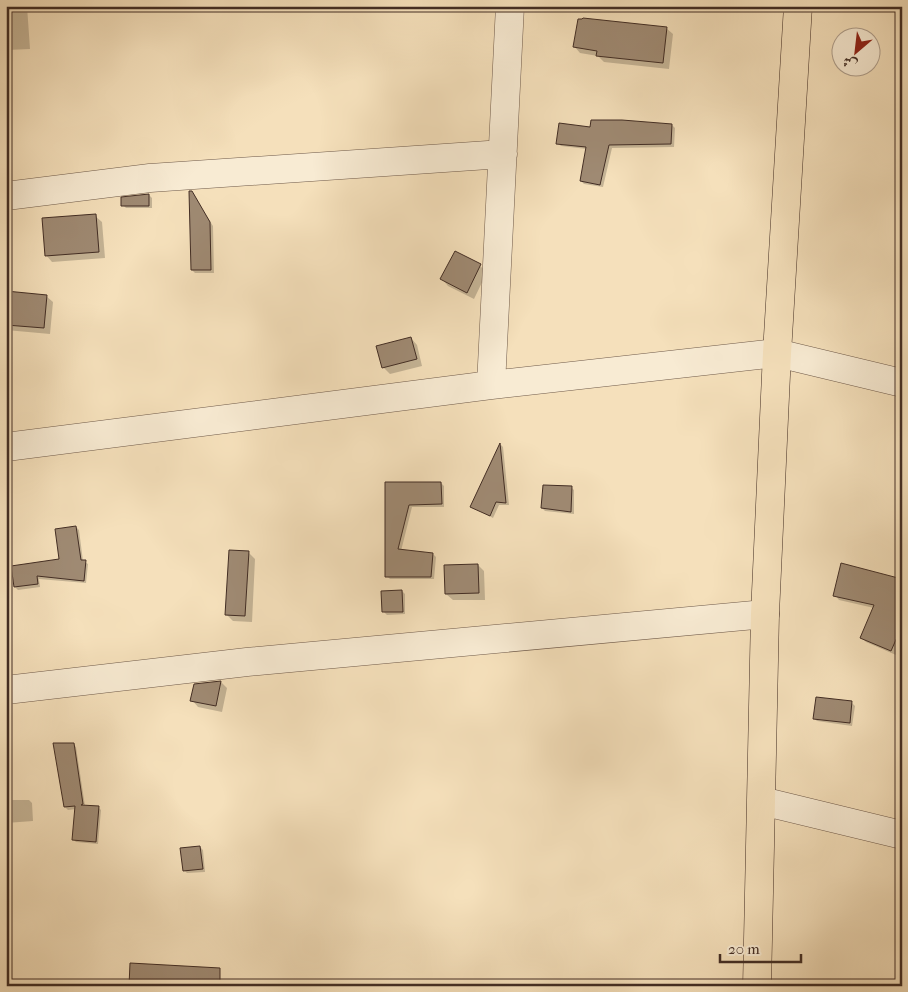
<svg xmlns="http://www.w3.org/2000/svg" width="908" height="992" font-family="'IM FELL French Canon',Amiri,serif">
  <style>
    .shadow { fill: #0003 }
    .building { fill: #9f8a73; stroke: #422d24 }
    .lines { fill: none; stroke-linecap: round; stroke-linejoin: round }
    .minor-casing { stroke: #6f5a4a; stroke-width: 29 }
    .major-casing { stroke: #422d24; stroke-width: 29 }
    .minor { stroke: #f8ebd3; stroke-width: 28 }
    .major { stroke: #f5e0bb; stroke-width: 28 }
  </style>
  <rect width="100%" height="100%" fill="#f5e0bb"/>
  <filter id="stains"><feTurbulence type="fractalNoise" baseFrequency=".004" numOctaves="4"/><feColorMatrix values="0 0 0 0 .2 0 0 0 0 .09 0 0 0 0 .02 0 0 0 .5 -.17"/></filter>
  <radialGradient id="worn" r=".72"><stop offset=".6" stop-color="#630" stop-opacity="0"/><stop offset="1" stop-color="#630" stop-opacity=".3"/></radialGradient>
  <path class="shadow" d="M6,6h21l3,43 -24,1z
    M666,28l7,6 -4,35 -65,-7 -6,-6 -18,-3 -6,-7z
    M672,125l3,3 -1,19 -62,1 -9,39 -19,-3 -3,-3 6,-32 -26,-3 -3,-3z
    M191,192l22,34 1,47h-19l-3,-3z
    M149,195l3,3v10h-26l-3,-3z
    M95,216l7,6 3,36 -53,4 -6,-7z
    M455,253l25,13 7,6 -13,27 -26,-13 -6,-7z
    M6,292l40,4 7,6 -3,32 -44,-4z
    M411,338l6,7 5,21 -32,8 -7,-7z
    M501,445l2,2 6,58h-10l-6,13 -22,-12z
    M386,483h55l3,3v21h-32l-11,44 32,3 3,3 -2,22h-44l-3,-3z
    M571,487l3,3v24l-29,-3 -3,-3z
    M76,527l3,3 4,31 5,3 -2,19 -47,-4 1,8 -22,3 -3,-3 45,-27z
    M248,552l7,7 -3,63 -19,-1 -7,-7z
    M478,565l6,6 1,29h-32l-7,-6z
    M902,581v61l-6,13 -30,-13 -4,-4 12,-30 -35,-8 -4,-5z
    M402,591l3,3v20l-18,1 -3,-3z
    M221,682l6,6 -5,24 -24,-5 -6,-7 3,-15z
    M852,703l3,3 -3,20 -35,-5 -3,-3z
    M73,744l3,3 9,59 13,1 3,3 -3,34 -22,-2 -3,-3 3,-30 -8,1 -3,-3z
    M6,800h23l3,3 1,18 -27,2z
    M200,847l3,3 2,22 -18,1 -3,-3z"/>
  <path class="building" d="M583,18l84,9 -4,36 -67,-7 1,-5 -24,-4 5,-28h4z
    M591,120h31l50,4 -1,20 -62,1 -9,40 -20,-4 6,-34 -30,-3 3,-21 31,4z
    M189,191h3l18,31 1,48h-20z
    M149,194v12h-28v-9z
    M96,214l3,38 -54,4 -3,-38z
    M455,251l26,13 -14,29 -27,-14z
    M6,291l41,4 -3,33 -38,-3z
    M411,337l6,22 -35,9 -6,-22z
    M500,443l6,60 -10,-1 -6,14 -20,-9z
    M385,482h56l1,22 -33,1 -11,44 35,4 -2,24h-46z
    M543,485l29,1 -1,26 -30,-4z
    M76,526l5,34h5l-2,21 -47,-5 1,8 -24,3 -3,-21 48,-7 -4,-30z
    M229,550l20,1 -4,65 -20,-1z
    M841,563l61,16v47l-11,25 -31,-13 14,-33 -41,-9z
    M478,564l1,29 -34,1 -1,-29z
    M402,590l1,22h-21l-1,-21z
    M221,681l-5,25 -26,-5 4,-17z
    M816,697l36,4 -2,22 -37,-4z
    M53,743h21l9,61 -2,1 18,1 -3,36 -24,-2 3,-34 -11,1z
    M200,846l3,23 -20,2 -3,-23z
    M130,963l90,5v18h-91z"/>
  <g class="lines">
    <g class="minor-casing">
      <path id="minor" d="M6,196l144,-18 353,-24
        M491,385l19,-379
        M6,447l485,-62 286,-32 125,30
        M6,690l241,-28 518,-48
        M762,801l140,34"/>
    </g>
    <g class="major-casing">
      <path id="major" d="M757,986l8,-372 12,-261 21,-347"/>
    </g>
    <use href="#minor" class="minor"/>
    <use href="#major" class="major"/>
  </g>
  <rect width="908" height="992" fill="none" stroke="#f5e0bb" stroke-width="25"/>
  <rect x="8" y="8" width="893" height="977" fill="none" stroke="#422d24" stroke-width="2.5"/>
  <rect x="12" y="12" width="883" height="967" fill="none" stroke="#422d24"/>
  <g transform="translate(856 52) rotate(208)"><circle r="24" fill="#f8ebd3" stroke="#af9f8d"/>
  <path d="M0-4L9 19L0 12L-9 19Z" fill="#8f2418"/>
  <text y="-8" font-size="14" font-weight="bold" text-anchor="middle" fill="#422d24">ش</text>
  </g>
  <path d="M720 954v8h81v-8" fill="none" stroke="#422d24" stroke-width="2.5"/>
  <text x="728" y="954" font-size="15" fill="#422d24" stroke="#f8ebd3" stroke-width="4" paint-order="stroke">20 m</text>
  <rect width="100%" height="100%" filter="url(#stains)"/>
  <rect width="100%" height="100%" fill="url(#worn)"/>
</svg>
